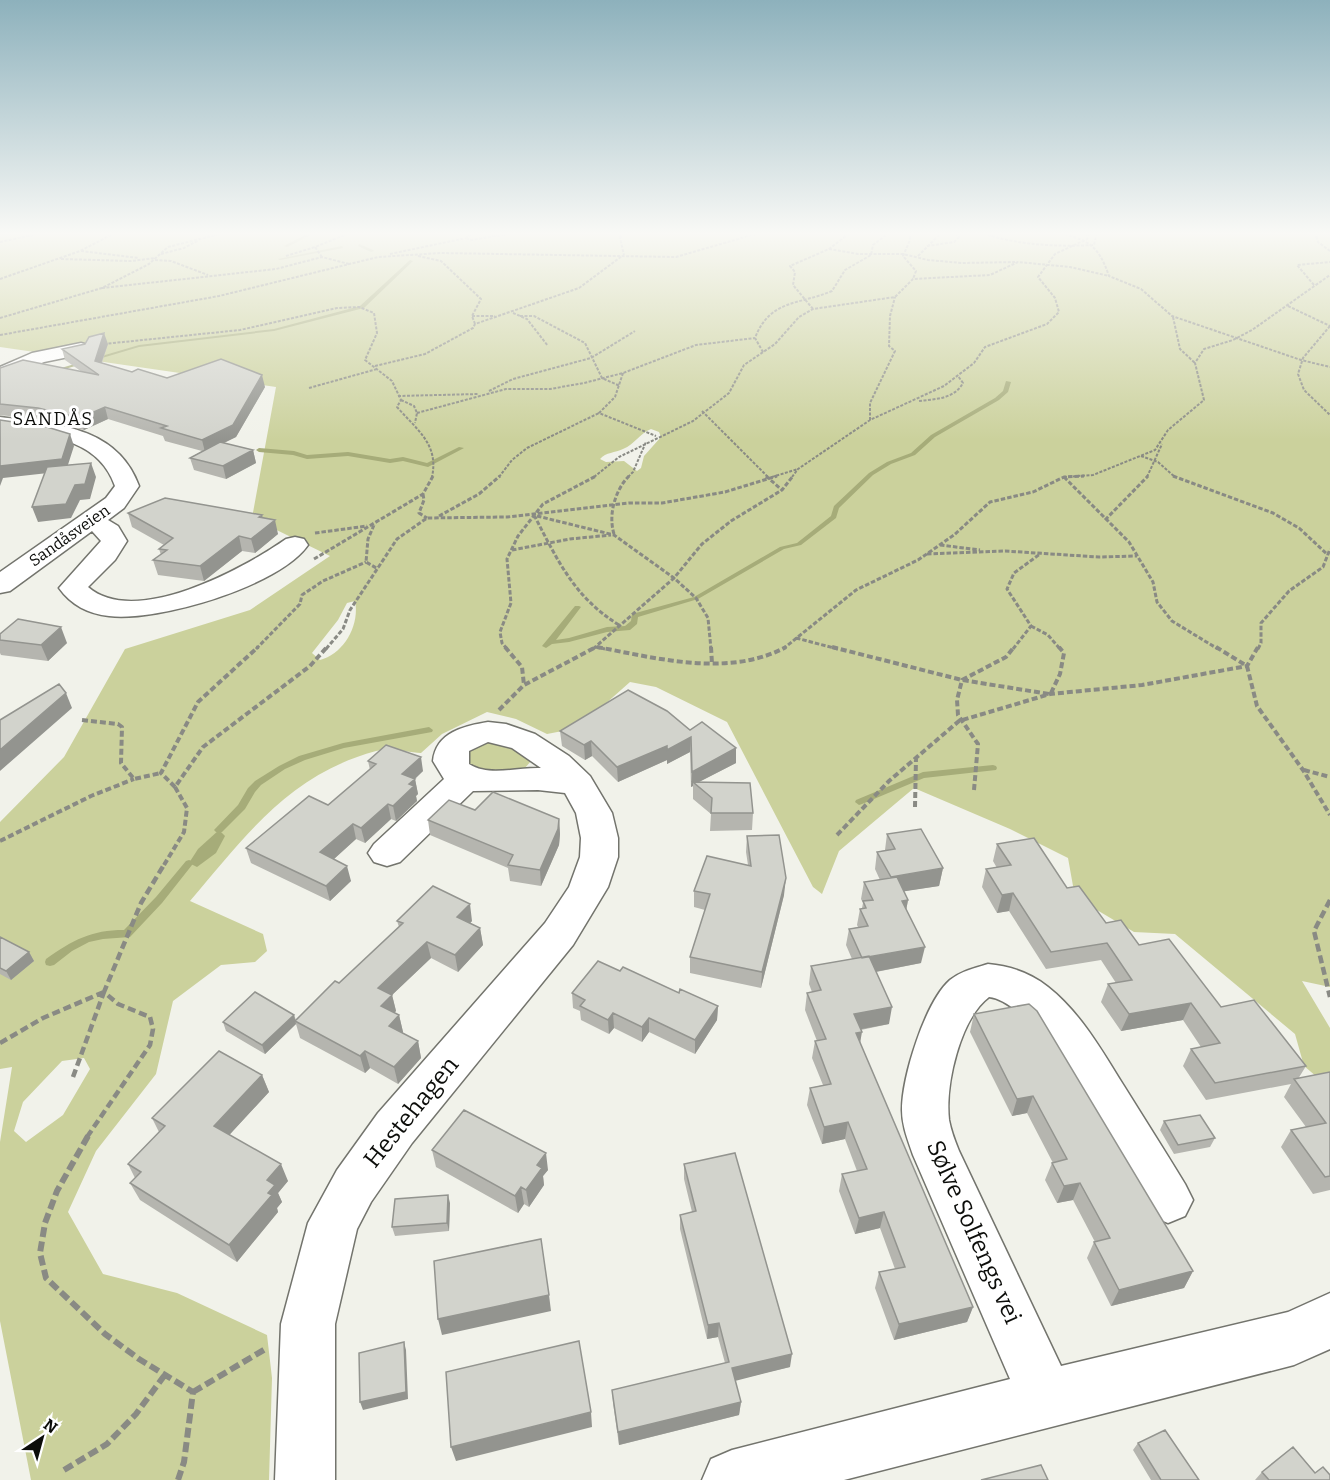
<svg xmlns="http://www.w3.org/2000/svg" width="1330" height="1480" font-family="Bitter,serif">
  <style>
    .green { fill: #cbd19c; fill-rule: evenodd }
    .water { fill: #a6ac79 }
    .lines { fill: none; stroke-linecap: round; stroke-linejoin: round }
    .stream { fill: #a6ac79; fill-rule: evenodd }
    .minor-casing { stroke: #73746d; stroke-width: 3 }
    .path-far4 { stroke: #898a84; stroke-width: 2; stroke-dasharray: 3 1.5; stroke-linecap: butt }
    .path-far3 { stroke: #898a84; stroke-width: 3; stroke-dasharray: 4.5 2; stroke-linecap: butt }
    .path-far2 { stroke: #898a84; stroke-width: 4; stroke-dasharray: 6 3; stroke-linecap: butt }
    .path-far1 { stroke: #898a84; stroke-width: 4.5; stroke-dasharray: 8 4; stroke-linecap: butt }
    .path { stroke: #898a84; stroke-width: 6; stroke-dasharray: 10 4.5; stroke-linecap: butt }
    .minor { fill: #fff; fill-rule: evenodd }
    .wall { fill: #b5b5af }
    .shaded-wall { fill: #93948f }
    .building { fill: #d2d3cc; stroke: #93948f; stroke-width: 1.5 }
    .labels { text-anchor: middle; stroke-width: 6; stroke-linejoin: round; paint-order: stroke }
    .far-street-label { font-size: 16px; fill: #0c0d0a; stroke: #fff }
    .far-quarter-label { font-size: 18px; letter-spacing: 1.5px; fill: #0c0d0a; stroke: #fff }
    .near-street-label { font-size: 24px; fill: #0c0d0a; stroke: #fff }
  </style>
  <rect width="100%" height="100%" fill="#f1f2ea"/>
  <path class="green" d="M0,232h1330v755l-28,-6 28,47v60l-26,-22 -9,-32 -120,-100 -41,-2 -59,-35 -7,-39 -58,-29 -96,-41 -75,63 -17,43 -9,-7 -86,-165 -71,-35 -26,-5 -52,46 -31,6 -31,-15 -29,-7 -45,22 -21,19c-13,-1 -32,-5 -45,-2 -88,24 -130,85 -186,150l73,33 4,17 -12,11 -34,3 -48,36 -17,73 -60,77 -28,61 35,62 74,19 90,42 5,43 -3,102h-238l-31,-159v-179l12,-75 -12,2v-247l64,-65 61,-108 125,-39 80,-54 -78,-38 24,-131 -276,-40zM651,429l8,3 2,5 -17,19 -3,12 -4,3 -13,-10 -18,1 -6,-3c6,-7 15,-6 23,-10 12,-5 16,-15 28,-20zM355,601c5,24 -11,53 -35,59l-8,-7 26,-33 9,-17zM84,1058l6,11 -27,46 -37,27 -12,-11 9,-29 39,-41z
    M491,739l36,17 4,5 -6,7c-20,2 -48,6 -65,-6l5,-17z"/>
  <path class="water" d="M219,830l6,6 -9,17 -19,14 -8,-4 9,-14z"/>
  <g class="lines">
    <path class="stream" d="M311,232h6l-30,15 -3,-1z
      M359,244l14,6 1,1 -3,1 -13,-6z
      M342,246l1,2 -63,12 -2,-1z
      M410,260l3,1 -49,47 -90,23 -135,16 -84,25 -4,-1 88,-26 135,-16 86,-23z
      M1006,381l5,1 -3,10 -9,8 -64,37 -20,18 -24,9 -18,11 -34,33 -3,10 -35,27 -17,4 -86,50 -60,18 -1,7 -7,6 -23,2 -38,10 -17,2 -6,4 -4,-2 33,-40h4l2,1 -25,33 13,-2 38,-11 18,-1 6,-5 1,-7 62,-17 86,-50 17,-4 34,-27 3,-10 35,-33 18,-11 24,-9 20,-18 64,-37 8,-7z
      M459,447l5,1 -36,19 -25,-6 -13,2 -42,-7 -41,3 -14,-4 -34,-3 -3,-2 3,-2 35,3 13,4 41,-3 42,7 13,-2 24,6z
      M429,727l4,3 -1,2 -88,16 -39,12 -20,9 -24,16 -6,7 -10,17 -23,23h-6l-2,-2 24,-25 10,-17 7,-7 24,-15 20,-10 44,-13z
      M993,765l3,1 1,2 -1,2 -72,8 -62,26 -3,1 -4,-3 1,-2 67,-28z
      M189,860l3,1 2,2 -2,2 -30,38 -32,34 -27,2 -14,3 -17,9 -18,14 -4,1 -4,-1 -1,-3 1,-3c27,-19 45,-29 78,-29l32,-33 30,-36z"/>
    <g class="minor-casing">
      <path id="minor" d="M81,343l7,2 3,4 -3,4 -44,9 -44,18v-13l32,-14z
        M0,417c56,7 117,9 139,69l-15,22 -16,12 10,6 9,15 -12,19 -27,27c47,41 155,-18 198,-48l9,-2 9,2 4,6c-28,41 -150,77 -199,71 -20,-2 -38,-11 -50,-28l42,-47 -9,-10 -82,60 -10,2v-21l106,-74 9,-12c-17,-49 -70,-51 -115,-57z
        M488,722l18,2 29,10 34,22 21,20 22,37 6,25v19l-10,30 -35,58 -161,198 -41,59 -14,27 -22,95v156h-60l6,-156 27,-101 29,-53 41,-57 167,-190 24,-36 11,-30 1,-19 -5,-25 -11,-20 -27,-3 -65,1 -73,71 -13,4 -13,-4 -6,-9 6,-9 70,-65 -11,-18c3,-29 31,-35 55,-39zM488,742l24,6 29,20c-23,-1 -52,9 -72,-4v-13z
        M988,964c22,2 43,9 60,23 33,26 54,64 76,99 20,32 41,65 61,98l8,16 -8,16 -17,7 -17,-7c-28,-47 -108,-213 -162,-219 -29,22 -44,88 -40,123 2,11 6,21 10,31l102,215 227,-54 42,-19v56l-36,16 -450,115h-142l9,-21 21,-9 278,-71 -97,-224c-5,-15 -11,-29 -11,-45 0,-33 23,-108 48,-130 11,-9 25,-12 38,-16z"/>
    </g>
    <path class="path-far4" d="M623,232l-3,6 4,17
      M910,232v8l-7,16 13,15 -3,8
      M979,232c37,13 76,15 115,13l3,-13
      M1056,232c32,8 42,12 53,44l32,13 31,27 129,44 29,7
      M1315,232l3,10 12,9
      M466,238l6,2 46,-8
      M0,242l47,-10
      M927,246l27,-4 5,-5 -4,-5
      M829,249l29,5h45l25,6 34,3 53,-1
      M81,251l58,7
      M161,254l23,-6 15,-8
      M390,254l76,-16 9,-6
      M286,256l29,-9
      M418,256l23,5 40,38 -9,17 3,8
      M918,256l24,-24
      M322,257l-7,-10 37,-15
      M61,259l70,2 24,-3
      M155,260l16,1 37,14
      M0,279l80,-28 37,-19
      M1314,285l-17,-20 33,-3
      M102,288l174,-19 46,-12 27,7
      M1288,306l42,20
      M813,309l-20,-24 2,-13 -5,-6 39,-17 22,-17
      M513,313l14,6 21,27
      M472,316h23
      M520,316h14l51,27 17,35 18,8
      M1173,317l7,32 15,14
      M0,318l102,-30 47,-24 19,-17 59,-15
      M1330,326l-27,32 -5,16 6,16 26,25
      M0,335l219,-39 159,-39 63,-4 235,4 86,-25
      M104,344l136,-14 97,-22 22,-1 15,6 3,20 -12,27 27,21 9,19 -4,7c20,23 42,37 35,70
      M763,352l-8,-14c15,-39 44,-33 77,-47l13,-21 26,-15 2,-10 17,-13
      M375,366l50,-12 48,-26 2,-4 104,-36 43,-32
      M623,373l-8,24 -16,16 57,23
      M309,388l68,-19
      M489,391l24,-12 78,-21 44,-27
      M398,396l81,-2
      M401,400l13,6 3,7 -2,10
      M919,401c17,-2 35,-2 44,-18l-5,-7
      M702,411l66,66
      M417,413l89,-24h44l34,-6 39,-10 73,-28 59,-7
      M870,420v-17l25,-52 -6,-5 1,-30 5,-19
      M1141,456l17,6 17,15
      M499,477l13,-17 15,-12 72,-35
      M594,477l25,-20 74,-36 36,-28 15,-28 31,-21 24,-27 14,-8 82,-12 18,-18 77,-4 28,-13 52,5 39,9
      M628,477l5,-5 13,-30
      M772,477l26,-8
      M792,477l6,-8 72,-49 74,-34 30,-23 11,-16 62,-23 12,-12 -4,-14 -17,-21 17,-23 32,-15 1,-7
      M1064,477l29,-2 62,-25 13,-20 36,-30 -9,-37 9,-14 29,-9 19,-10 78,-55
      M1147,477l15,-33"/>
    <path class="path-far3" d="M766,476l16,14
      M1173,476l100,37 26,15 29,27
      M1064,477l65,65 24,40 4,20 15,19 46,28
      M423,494l1,6 -5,13 8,5
      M534,515c24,46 40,82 85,110
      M439,516l40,-22 21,-18
      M537,516l77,19 60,43 22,20 12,20 3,31
      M1105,520l43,-44
      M374,525l-6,14 -2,23 12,7
      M315,533l52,-7
      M614,534c-6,-19 1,-44 15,-58
      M940,545l40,5
      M512,550l58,-11 41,-4
      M927,554l78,-3 94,6 38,-1
      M314,559l109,-65 10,-18
      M1031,626l17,9 12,14
      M796,638l42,11
      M596,647l9,2
      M256,649l44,-45 2,-9 21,-14 43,-19
      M326,649l17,-20 7,-19 47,-71 30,-21 80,-1 122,-14h33l63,-11 52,-16
      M507,649l-5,-6 -2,-11 11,-29 -4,-44 11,-23 25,-32 53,-28
      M593,649l81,-71 28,-34 29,-23 51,-31 11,-14
      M783,649l73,-59 62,-30 36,-25 36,-33 43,-10 31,-15 20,-1
      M1013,649l18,-23 -24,-37 7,-16 26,-19
      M1258,649l3,-6v-20l28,-32 34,-24 7,-18"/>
    <path class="path-far2" d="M505,647l17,20 2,18
      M597,647c59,11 132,31 189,0
      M711,647l1,17
      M832,647l130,33 87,14
      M1216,647l31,19 10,40 46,64 27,45
      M1051,693l9,-19 4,-21 -5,-6
      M499,710l25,-25 72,-38
      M82,720l36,4 4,3 -1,36 13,16 27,-6
      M1304,770l26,7
      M175,787l-14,-14 37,-71 60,-55
      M974,790l4,-46 -20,-29 -1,-15 5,-20 44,-23 8,-10
      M915,807l1,-49
      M837,835l52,-54 70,-60 91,-27 92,-9 105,-19 11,-19
      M0,841l91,-45 43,-17
      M164,865l20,-33 3,-24 -12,-21 28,-40 107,-81 17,-19"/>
    <path class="path-far1" d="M1330,900l-16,31 16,66
      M0,1043l43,-25 61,-26
      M73,1077l31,-85
      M87,1137l63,-92 3,-16 -3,-12 -32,-13 -14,-12 37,-89 24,-40"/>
    <path class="path" d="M88,1136l-31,55 -12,32 -5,30 6,25 59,56 34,25 54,33
      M193,1392l74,-44
      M64,1470l43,-26 29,-30 28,-38
      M178,1480l6,-18 9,-70"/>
    <use href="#minor" class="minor"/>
  </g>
  <path class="wall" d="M108,344l-6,19 30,9 35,6 98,9 -29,50 -12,6 29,7 3,13 -30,16 -32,-9 -4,-12 12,-7 -37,-10 -2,-5 -55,-17 -24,11 -41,-10 -43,-5v-47l82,4 -17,-12 -3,-11z
    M128,513l134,2 1,3 15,16 -23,19 -13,-2 -38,30 -46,-6 -5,-15 8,-5 -2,-6 5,-4 -32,-18z
    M0,634l67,9 -19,18 -47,-6 -1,-2z
    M690,730l46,33 -37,19 54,31 -1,17 -42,1 1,-17 -18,-15v-13l-2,1 -1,-35 -23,12v-4l-49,22 -26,-26 -7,4 -23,-14 -2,-15z
    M368,761l55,10 -8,8 3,15 -2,2 1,5 -21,20 -5,-2 -26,24 -9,-4 -22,20 17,22 -21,20 -79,-38 -5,-15 82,-43 42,-35z
    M475,810l84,9 1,15 -1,11 -18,41 -31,-5 -2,-13 -78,-33 -2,-15z
    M887,834l56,34 -4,18 -35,5 4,9 -2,11 15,52 -45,9 13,52 -28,6 -1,13 113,264 -6,15 -73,18 -19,-52 4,-16 16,-3 -15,-41 -25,6 -16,-43 3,-17 15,-3 -12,-32 -23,5 -15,-39 3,-17 13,-3 -11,-27 3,-17h2l-12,-31 2,-17 5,-1 -3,-8 2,-18 41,-7 -6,-14 3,-16 9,-2 -1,-2 3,-16 2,-1 1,-5 -2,-4 3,-17 16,-2 -5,-11 2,-17 8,-2z
    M747,836l37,59 -23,93 -71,-15v-16l15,-47 -11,-3v-16l54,-26 -2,-13z
    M997,844l70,44 39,35 33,22 82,62 85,59 -8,13 32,-7v118l-17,4 -32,-47 10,-17 15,-3 -22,-30 7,-13 -85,16 -23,-34 8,-17 10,-2 -18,-27 -62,11 -20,-29 7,-18 8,-1 -15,-23 -55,9 -37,-58 -12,2 -15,-26 4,-18 11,-1 -4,-7z
    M397,921h75l-2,2 10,5 3,17 -25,27 -27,-14 -39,37 4,16 -2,2 5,2 4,17 -1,1 16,8 3,17 -23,26 -28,-16 -5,5 -65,-35 -4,-14 -31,30 -39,-23 -3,-9 71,-7 2,5 43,-37 60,-56z
    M0,937l29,15 5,9 -23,19 -11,-6z
    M620,971l59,22 39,13 -1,14 -22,34 -46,-22 -7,10 -28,-14 -5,6 -28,-14 -1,-9 -7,-3 -1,-15z
    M974,1014l219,257 -9,17 -73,18 -24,-48 7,-16h1l-22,-42 -16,3 -12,-23 7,-17h1l-26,-50 -15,3 -42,-84z
    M262,1075l7,17 -40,43 59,46 -10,12 4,9 -5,6 1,4 -41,50 -97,-62 -10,-17 5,-5 -7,-14 31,-32 -7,-14z
    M1164,1121l51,17 -5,9 -36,7 -14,-24z
    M432,1150l116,20 -5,6 1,9 -15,22 -5,-3 -6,9 -82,-46z
    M684,1164l106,203 -55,13 6,22 -2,13 -120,30 -6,-42 -1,-13 113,-27 -7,-26 -11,2 -27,-110v-14l12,-3 -8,-33z
    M450,1203l-1,28 -54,5 -3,-9z
    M1138,1443l61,37h-48l-18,-30z
    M1262,1472l53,1 15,7h-75z"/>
  <path class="shaded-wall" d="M104,333l4,11 -10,28 -3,-11z
    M262,375l3,12 -29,50 -31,15 -3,-12z
    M105,407l3,12 -24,11 -4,-12z
    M70,434l4,12 -8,25 -63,7 -3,8v-20z
    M253,450l3,13 -30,16 -3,-13z
    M91,463l5,14 -6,22 -10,1 -9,18 -33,4 -6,-15 43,-22z
    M262,515l3,12 10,-7 3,14 -23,19 -4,-14 8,-22z
    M239,536l3,15 -38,30 -4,-15z
    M61,627l6,16 -19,18 -7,-16z
    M66,693l6,15 -72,63v-21z
    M691,737l-1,15 -23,12v-4l-49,22 -1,-15 50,-21z
    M591,741l1,15 -7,4 -1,-15z
    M736,748v15l-41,21 -2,-2v4l-2,1 1,-15z
    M421,757l2,14 -19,18 -2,-15z
    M415,779l3,15 -2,2 1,5 -21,20 -3,-15 16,-22z
    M388,804l3,15 -26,24 -4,-15z
    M559,819l1,15 -1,11 -18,41 -1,-16z
    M353,824l3,15 -32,29 -4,-16z
    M347,866l4,15 -21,20 -4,-15z
    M943,868l-4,18 -52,8 4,-17z
    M786,878l-2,17 -23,93 1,-16z
    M1013,893l-4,18 -12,2 5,-18z
    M908,900l-3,16 -3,-15z
    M470,904l2,17 -12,13 -3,-17z
    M480,928l3,17 -25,27 -3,-17z
    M427,942l4,16 -39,37 4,16 -11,11 -7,-34z
    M925,947l-4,16 -62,12 3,-17z
    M29,952l5,9 -23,19 -5,-9z
    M1191,1003l-8,17 -62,11 8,-17z
    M718,1006l-1,14 -22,34v-14z
    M892,1007l-3,17 -38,7 3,-17z
    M613,1013l1,15 -5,6 -1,-14z
    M294,1015l2,9 -31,30 -3,-9z
    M399,1015l4,17 -10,10 -4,-16z
    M649,1018v14l-7,10v-15z
    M862,1032l-3,17 -3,-16z
    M418,1041l3,17 -23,26 -4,-17z
    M365,1051l5,17 -5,5 -5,-17z
    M262,1075l7,17 -48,52 -7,-18z
    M1033,1096l-6,17 -15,3 5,-17z
    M848,1122l-3,17 -23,5 2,-17z
    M546,1153l2,17 -5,6 1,9 -15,22 -3,-17 11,-25z
    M281,1164l7,17 -10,12 4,9 -5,6 1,4 -41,50 -8,-17 38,-65z
    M1080,1183l-7,17 -16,3 7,-17z
    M521,1187l3,17 -6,9 -3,-17z
    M448,1195l2,8 -1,28 -2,-8z
    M884,1212l-4,16 -25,6 4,-16z
    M1193,1271l-9,17 -73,18 8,-16z
    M549,1295l2,16 -109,24 -4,-16z
    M973,1307l-6,15 -73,18 5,-16z
    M719,1323l-1,14 -11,2 1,-14z
    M404,1342l2,8 2,49 -45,11 -3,-8z
    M792,1354l-2,13 -59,15 1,-14z
    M741,1402l-2,13 -120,30 -1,-13z
    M591,1412l1,15 -136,34 -5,-14z"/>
  <path class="building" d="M104,333l-9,28 37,11 6,-3 29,9 54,-19 41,16 -29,50 -31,15 -41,-12 6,-2 -62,-19 -25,11 -42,-10 -38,-4v-36l23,-8 76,15 -37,-26 23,-5 4,-7z
    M0,420l47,7 23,7 -8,25 -62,7z
    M220,442l33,8 -30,16 -33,-8z
    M91,463l-6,21 -10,1 -9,19 -34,3 15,-40z
    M165,498l97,17 -3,2 16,3 -24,19 -12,-3 -39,30 -47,-6 14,-10 -8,-1 14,-11 -45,-25z
    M18,619l43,8 -20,18 -41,-5v-6z
    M59,684l7,9 -66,57v-30z
    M628,690l39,21 23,19 12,-8 34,26 -44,24 -1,-35 -24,13v-4l-50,21 -26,-26 -7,4 -24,-14z
    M386,745l35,12 -19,17 13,5 -6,5 5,2 -21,20 -5,-2 -27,24 -8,-4 -33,28 27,14 -21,20 -80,-38 63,-52 19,9 48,-41 -8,-3z
    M693,782l57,1 3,30h-42l1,-15z
    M493,792l66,27 -1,10 -18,41 -32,-5 5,-10 -85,-35 21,-20 26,10z
    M921,829l22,39 -52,9 -14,-25 18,-3 -8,-15z
    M779,835l7,43 -24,94 -72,-15 20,-63 -16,-3 13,-35 44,10 -4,-30z
    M1034,838l33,50 12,-2 27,37 15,-3 18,25 30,-6 52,68 33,-7 52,66 -91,17 -24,-34 29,-6 -29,-40 -62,11 -21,-30 24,-4 -25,-37 -56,9 -38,-59 -11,2 -16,-26 25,-4 -14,-21z
    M897,877l11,23 -6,1 23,46 -63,11 -13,-29 19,-3 -8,-17 6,-1 -3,-7 10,-1 -9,-18z
    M433,886l37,18 -13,13 23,11 -25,27 -28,-13 -49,46 14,7 -11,11 18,9 -10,11 29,15 -24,26 -29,-16 -5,5 -65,-35 40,-40 4,2 64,-60 -6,-2z
    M0,937l29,15 -23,19 -6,-3z
    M869,956l23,51 -38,7 8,18 -6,1 117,274 -74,17 -20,-52 26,-5 -21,-55 -25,6 -17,-44 25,-5 -19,-47 -24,5 -14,-39 21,-4 -16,-43 11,-2 -19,-46 14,-3 -10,-24z
    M598,961l22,10 3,-4 56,26 1,-4 38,17 -23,34 -46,-22 -7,9 -29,-14 -5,7 -28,-14 5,-6 -13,-7z
    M255,992l39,23 -32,30 -39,-23z
    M1029,1004l8,7 156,260 -74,19 -25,-48 16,-4 -30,-55 -16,3 -12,-23 15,-4 -34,-63 -16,3 -43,-85z
    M219,1051l43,24 -48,51 67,38 -14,16 8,5 -7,8 4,2 -43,50 -99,-62 11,-11 -13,-8 37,-38 -13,-8z
    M1330,1072v104l-5,1 -34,-47 35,-7 -32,-44z
    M464,1110l82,43 -9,12 5,3 -16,22 -5,-3 -6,9 -83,-46z
    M1200,1115l15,23 -37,7 -14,-24z
    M735,1153l57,201 -60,14 9,34 -123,30 -6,-42 117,-28 -10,-39 -11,2 -28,-110 16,-4 -12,-47z
    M448,1195l-1,28 -55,4 3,-28z
    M541,1239l8,56 -111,24 -4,-58z
    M579,1341l12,71 -140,35 -5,-75z
    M404,1342l2,50 -46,10 -1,-49z
    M1165,1430l34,50h-38l-23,-37z
    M1293,1447l22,26 8,-6 7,8v5h-61l-7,-8z
    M1041,1465l7,15h-67z"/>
  <linearGradient id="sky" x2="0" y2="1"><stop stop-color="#8db1bc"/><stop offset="0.53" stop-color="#f9f9f6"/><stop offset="1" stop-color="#f9f9f6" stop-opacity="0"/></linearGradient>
  <rect width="1330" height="440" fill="url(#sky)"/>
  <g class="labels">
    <g class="far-street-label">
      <text transform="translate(69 535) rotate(-35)" y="6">Sandåsveien</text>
    </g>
    <g class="far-quarter-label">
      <text x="53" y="425">SANDÅS</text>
    </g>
    <g class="near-street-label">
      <text transform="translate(411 1112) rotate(-51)" y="8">Hestehagen</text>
      <text transform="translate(974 1232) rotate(66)" y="8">Sølve Solfengs vei</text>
    </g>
  </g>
  <g transform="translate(42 1438) rotate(36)" stroke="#ffffff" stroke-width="4.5" paint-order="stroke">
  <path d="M0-4.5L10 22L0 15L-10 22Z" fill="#0c0d0a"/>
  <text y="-9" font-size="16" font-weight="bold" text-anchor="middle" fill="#0c0d0a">N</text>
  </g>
</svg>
